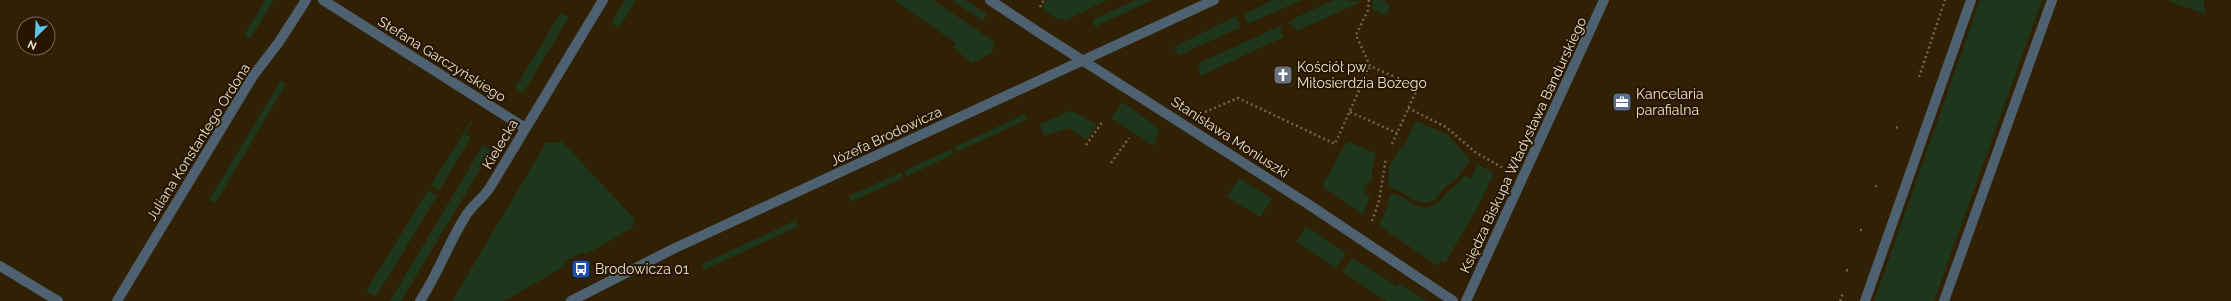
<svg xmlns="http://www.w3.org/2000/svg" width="2231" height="301" font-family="Raleway,sans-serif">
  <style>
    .green { fill: #1e361c }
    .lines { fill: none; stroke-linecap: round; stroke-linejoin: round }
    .path { stroke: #73644d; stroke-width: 2.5; stroke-dasharray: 2 3; stroke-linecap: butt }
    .minor { stroke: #4d6171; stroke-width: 10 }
    .tertiary { stroke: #4d6171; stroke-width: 10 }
    .labels { text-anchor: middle; stroke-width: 4; stroke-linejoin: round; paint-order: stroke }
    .street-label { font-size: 14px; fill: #ebe0d1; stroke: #261600 }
    .poi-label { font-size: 14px; fill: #ebe0d1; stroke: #261600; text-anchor: start }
  </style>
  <rect width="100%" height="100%" fill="#302004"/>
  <path class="green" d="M265,0h9l-24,39 -6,-4z
    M624,0h12l-17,28 -8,-5z
    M894,0h39l62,42 -3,11 -20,10 -19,-15 3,-5z
    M952,0h14l21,14 -4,7z
    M1047,0h61l-41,20c-11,1 -17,-6 -25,-12z
    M1135,0h18l-58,27 -3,-7z
    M1273,0h29l-54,24 -5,-10z
    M1333,0l30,1 -66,30 -4,-5 -6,-4z
    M1374,0h10l6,7 -5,8 -12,-5 -1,-8z
    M1980,0h62l-108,301h-60z
    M2166,0h38l1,14z
    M561,12l8,5 -46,76 -8,-5z
    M1236,16l5,11 -63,29 -4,-9z
    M1282,25l-1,6 3,6 -84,39 -2,-7 3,-7z
    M281,80l5,4 -71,120 -6,-4z
    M1122,102l37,26 -5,18 -43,-28z
    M1069,111l10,3 18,11 -10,15 -19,-12 -24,8 -5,-11z
    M1025,114l3,5 -71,33 -3,-5z
    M471,121l2,1 -8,12 6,3 -32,54 -8,-6z
    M1416,121l31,13 23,26 -12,17 -15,12 -8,11c-22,8 -27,-7 -47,-14l1,-19 11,-20 3,1z
    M1348,141l28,13 -4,13v14l-7,3 -1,10 6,3 -7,18 -41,-29c9,-15 16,-31 26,-45z
    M562,142l73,77 -3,9 -47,27 -2,-3 -19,10 1,4 -61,35h-52l94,-158z
    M483,145l9,5 -91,151h-11z
    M951,149l3,5 -48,23 -2,-6z
    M1477,164l17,9 -19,39 -30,51 -4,-2 -3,5 -59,-40 8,-19 3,-14c26,5 31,30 57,0 5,-7 12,-9 17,-18l7,4z
    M901,172l2,6 -52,24 -2,-6z
    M1239,178l33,21 -12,18 -33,-20z
    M428,190l9,6 -61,101 -10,-6z
    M796,220l3,6 -95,44 -2,-6z
    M1306,226l40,27 -10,15 -40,-26z
    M1352,257l46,30 2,-4 26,18h-40l-43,-29z"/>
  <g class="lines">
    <path class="path" d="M1369,0l-1,10 -12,25 14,31 48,21 -26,57
      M1040,7l4,-7
      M1919,77l26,-77
      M1408,108l38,19 29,25 28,16
      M1205,112l33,-14 97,46 35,-78
      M1350,112l47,21
      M1896,127l4,2
      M1086,145l17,-24
      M1111,163l18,-25
      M1875,186l5,1
      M1372,221l7,-20 7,-43
      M1860,230l5,1
      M1846,270l4,1
      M1840,301l3,-8"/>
    <path class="minor" d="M323,0l202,128
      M990,0l51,34 267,170 145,97
      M0,266l58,35
      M117,301l136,-225 26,-34 27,-42
      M420,301c18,-27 28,-57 45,-84 6,-11 17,-18 24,-28l114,-189
      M1466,301l138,-301"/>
    <path class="tertiary" d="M571,301l102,-52 541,-249
      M1865,301l106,-301
      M1944,301l108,-301"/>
  </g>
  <defs>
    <g id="church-square" transform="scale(1)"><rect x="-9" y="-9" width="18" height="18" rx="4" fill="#6b7280" stroke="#261600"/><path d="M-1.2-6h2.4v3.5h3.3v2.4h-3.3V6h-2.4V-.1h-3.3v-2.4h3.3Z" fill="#fff"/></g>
    <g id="office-square" transform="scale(1)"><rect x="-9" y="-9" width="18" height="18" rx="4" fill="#5c6f8a" stroke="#261600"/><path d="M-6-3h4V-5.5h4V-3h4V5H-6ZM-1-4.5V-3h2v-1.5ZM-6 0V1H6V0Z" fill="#fff"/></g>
    <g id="bus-square" transform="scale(1)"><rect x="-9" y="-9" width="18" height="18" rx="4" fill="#1a4fb4" stroke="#261600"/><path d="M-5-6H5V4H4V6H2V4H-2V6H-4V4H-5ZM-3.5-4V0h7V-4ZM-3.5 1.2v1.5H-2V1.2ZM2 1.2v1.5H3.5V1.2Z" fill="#fff"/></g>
  </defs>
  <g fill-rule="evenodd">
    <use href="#church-square" x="1283" y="75"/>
    <use href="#office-square" x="1622" y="102"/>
    <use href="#bus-square" x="581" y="269"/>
  </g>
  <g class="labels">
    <g class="street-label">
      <text transform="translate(442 59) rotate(32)" y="5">Stefana Garczyńskiego</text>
      <text transform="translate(886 136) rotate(-25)" y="5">Józefa Brodowicza</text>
      <text transform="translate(1230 137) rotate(33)" y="5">Stanisława Moniuszki</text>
      <text transform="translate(198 142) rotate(-58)" y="5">Juliana Konstantego Ordona</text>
      <text transform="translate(500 144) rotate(-59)" y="5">Kielecka</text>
      <text transform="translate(1523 145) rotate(-65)" y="5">Księdza Biskupa Władysława Bandurskiego</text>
    </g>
    <g class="poi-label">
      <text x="1297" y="72">Kościół pw.<tspan x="1297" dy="16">Miłosierdzia Bożego</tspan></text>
      <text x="1636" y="99">Kancelaria<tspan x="1636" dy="16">parafialna</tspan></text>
      <text x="595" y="274">Brodowicza 01</text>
    </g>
  </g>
  <g transform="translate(36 36) rotate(204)"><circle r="19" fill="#261600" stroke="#756754"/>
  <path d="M0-3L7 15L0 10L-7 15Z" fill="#5bc8e7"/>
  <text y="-6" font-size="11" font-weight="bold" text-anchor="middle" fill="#ebe0d1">N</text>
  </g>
</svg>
